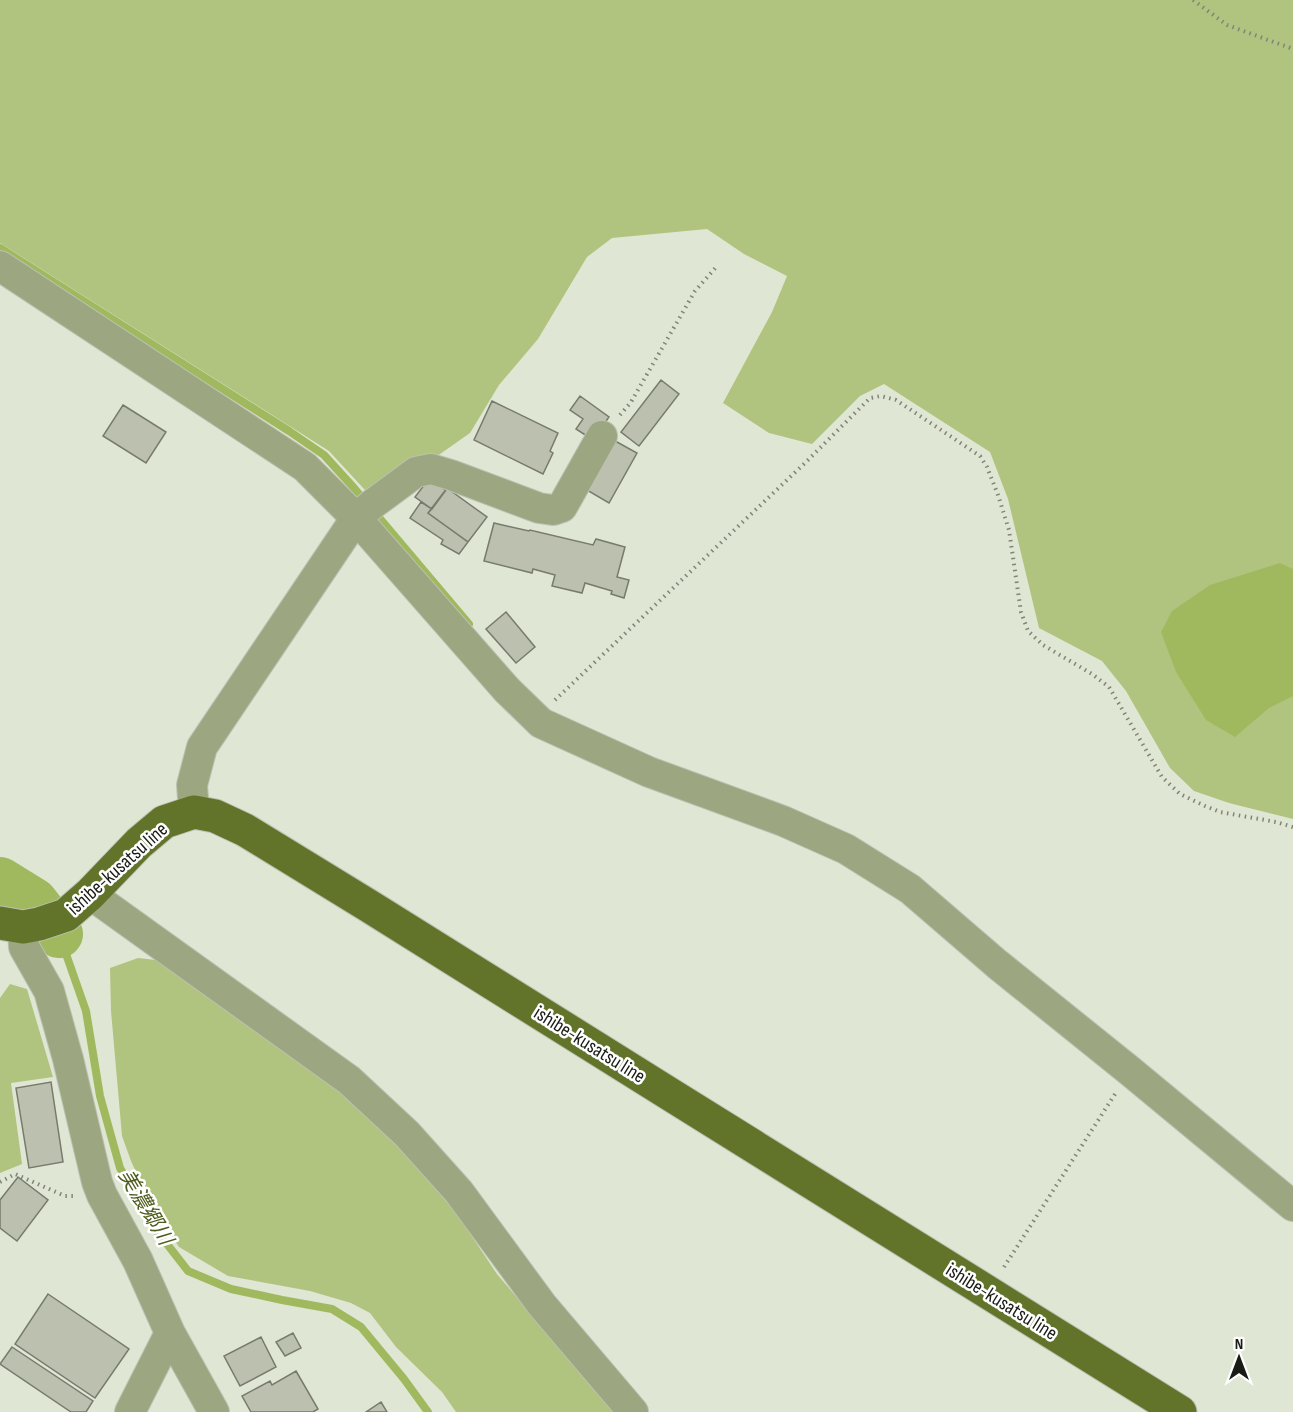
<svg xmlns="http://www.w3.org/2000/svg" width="1293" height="1412" font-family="'Sofia Sans Condensed','Noto Sans JP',sans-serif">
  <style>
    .green { fill: #b0c47f }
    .water { fill: #a1b95e }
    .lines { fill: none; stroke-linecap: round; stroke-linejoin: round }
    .stream { stroke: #a1b95e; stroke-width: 8 }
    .river { stroke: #a1b95e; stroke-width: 48 }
    .building { fill: #bbc0af; stroke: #767b6c; stroke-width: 1.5 }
    .minor-casing { stroke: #bcc1b2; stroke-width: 32 }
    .major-casing { stroke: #bcc1b2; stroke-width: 35 }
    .path { stroke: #818578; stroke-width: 4; stroke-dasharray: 1.5 4.5; stroke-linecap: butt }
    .minor { stroke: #9ca782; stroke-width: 30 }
    .major { stroke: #62742a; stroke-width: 33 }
    .labels { text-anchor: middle; stroke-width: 5; stroke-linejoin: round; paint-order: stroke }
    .street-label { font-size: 20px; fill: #191b15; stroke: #fff }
    .water-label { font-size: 21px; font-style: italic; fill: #4e5d1d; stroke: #fff }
  </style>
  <rect width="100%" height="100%" fill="#e0e6d4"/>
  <path class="green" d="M0,0h1293v819l-64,-16 -35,-12 -24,-23 -44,-77 -24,-30 -63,-33 -31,-129 -18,-47 -106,-68 -24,12 -48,48 -43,-11 -46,-30 49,-91 15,-36 -43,-22 -37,-25 -95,9 -25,19 -49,82 -39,46 -29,48 -37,26 -27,4 -41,27 -36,-39 -329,-208z
    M138,958l27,3 205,151 87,102 40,60 117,138h-158l-14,-20 -46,-45 -26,-34 -19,-10 -41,-12 -82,-15 -49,-29 -28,-42 -20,-44 -9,-25 -11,-125 -1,-43z
    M10,984l17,5 26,88 -42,6 11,81 -22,9v-175z"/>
  <path class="water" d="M1280,563l13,6v127l-24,12 -34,29 -29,-17 -30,-48 -15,-40 11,-21 38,-26z"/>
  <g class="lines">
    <path class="stream" d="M0,248l289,183 35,24 30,33 115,136
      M59,934l27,77 14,85 20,72 33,58 35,45 43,18 51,11 50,9 29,18 43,52 24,33"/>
    <path class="river" d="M0,881l34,21 25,32"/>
  </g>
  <path class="building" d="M661,380l18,14 -40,52 -18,-14z
    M580,396l29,21 -16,23 -17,-11 7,-10 -13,-9z
    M492,401l66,32 -8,18 3,2 -10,21 -69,-34z
    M123,405l43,27 -20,31 -43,-27z
    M608,437l29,16 -28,50 -29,-17z
    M428,480l18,10 -14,19 -17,-12z
    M447,488l40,29 -19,25 -40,-29z
    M421,502l11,7 -4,4 40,29 -9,12 -18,-10 2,-4 -33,-22z
    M494,523l35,8 1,-1 63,15 3,-6 29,8 -8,30 12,3 -5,18 -13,-4 1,-3 -27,-8 -3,10 -30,-7 3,-11 -22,-6 -1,4 -48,-12z
    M506,612l29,35 -19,16 -30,-34z
    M51,1082l12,80 -34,6 -13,-80z
    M18,1177l30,23 -31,41 -17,-13v-28z
    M48,1294l81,55 -34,49 -80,-54z
    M293,1333l8,15 -16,8 -9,-14z
    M261,1337l15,30 -36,19 -16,-30z
    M12,1347l81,54 -7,11h-15l-71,-48z
    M296,1371l22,38 -5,3h-62l-9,-16 28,-15 2,4z
    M381,1402l6,10h-21z"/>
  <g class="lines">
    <g class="minor-casing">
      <path id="minor" d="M0,266l305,201 51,51 151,172 34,33 108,49 134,49 63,28 64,40 87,75 133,107 163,135
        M194,812l-2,-27 10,-38 154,-229 18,-15 42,-31 15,-3 20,6 88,33 14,2 9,-3 40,-71
        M90,894l259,186 58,54 52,58 83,113 91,107
        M23,927l1,20 25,44 19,68 29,123 5,13 36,66 32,72 44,79
        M130,1412l40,-79"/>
    </g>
    <g class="major-casing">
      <path id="major" d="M0,923l23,4 16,-3 27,-9 24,-21 49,-51 25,-21 30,-10 21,4 30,14 124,76 299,187 512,319"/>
    </g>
    <path class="path" d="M1193,0l34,25 66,24
      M620,415l11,-13 64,-111 23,-26
      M555,700l251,-238 64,-64 11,-2 15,4 84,56 7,11 11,28 11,35 12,82 7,19 15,14 49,29 17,13 53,90 18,17 25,12 15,6 56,10 17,5
      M0,1182l15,-8 50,22h9
      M1004,1267l111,-173"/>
    <use href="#minor" class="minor"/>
    <use href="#major" class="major"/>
  </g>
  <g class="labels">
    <g class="street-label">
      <text transform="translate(117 868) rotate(-42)" y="7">ishibe-kusatsu line</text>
      <text transform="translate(590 1044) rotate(32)" y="7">ishibe-kusatsu line</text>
      <text transform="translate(1002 1301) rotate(32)" y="7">ishibe-kusatsu line</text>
    </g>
    <g class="water-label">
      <text transform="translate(146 1207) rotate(59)" y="7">美濃郷川</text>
    </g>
  </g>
  <g transform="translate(1239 1358)" stroke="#ffffff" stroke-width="4.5" paint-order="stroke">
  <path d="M0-4.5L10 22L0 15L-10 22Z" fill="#191b15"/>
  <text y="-9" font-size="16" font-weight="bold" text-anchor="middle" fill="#191b15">N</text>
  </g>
</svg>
